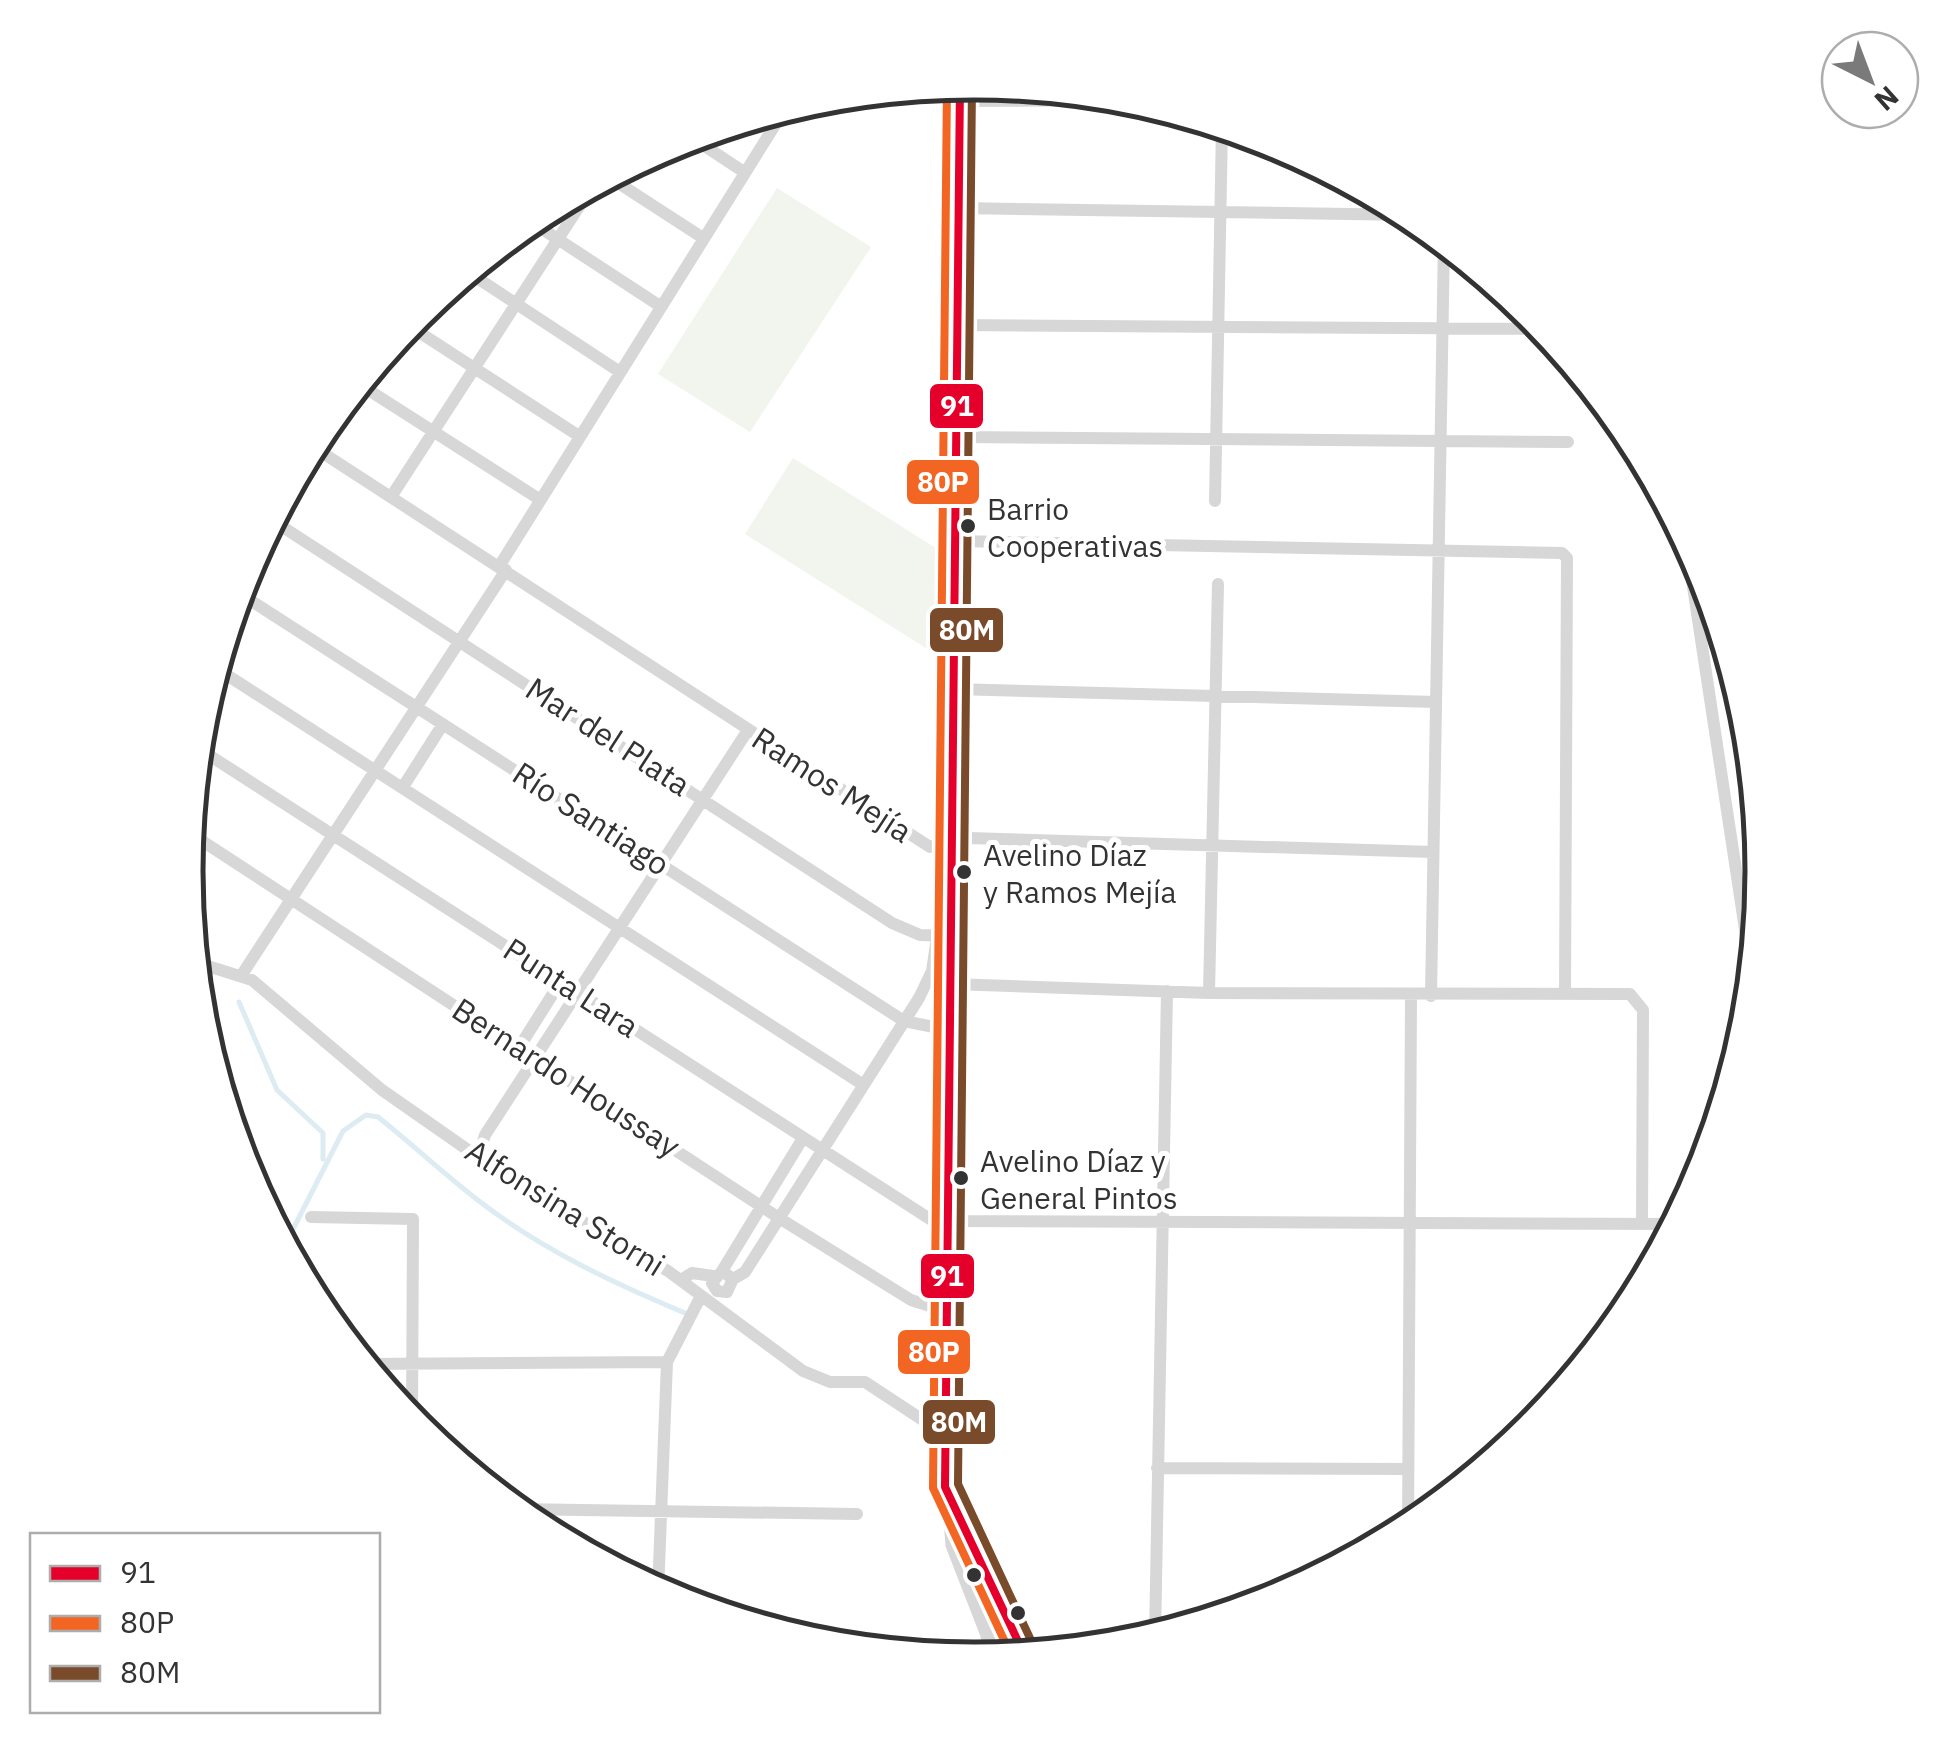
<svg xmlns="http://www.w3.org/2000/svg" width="1950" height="1743" font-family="'IBM Plex Sans',sans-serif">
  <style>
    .green { fill: #f1f5ed }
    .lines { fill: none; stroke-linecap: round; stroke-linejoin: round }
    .stream { stroke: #ddebf3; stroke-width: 5 }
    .minor { stroke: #d7d7d7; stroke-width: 12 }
    .tertiary { stroke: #d7d7d7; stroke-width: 15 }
    .bus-1-casing { stroke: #fff; stroke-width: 15 }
    .bus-2-casing { stroke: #fff; stroke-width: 15 }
    .bus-3-casing { stroke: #fff; stroke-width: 15 }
    .bus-1 { stroke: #e4002b; stroke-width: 8 }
    .bus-2 { stroke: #f26522; stroke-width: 8 }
    .bus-3 { stroke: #7a4b2a; stroke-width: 8 }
    .bus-dot { fill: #333; stroke: #fff; stroke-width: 4 }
    .labels { text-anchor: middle; stroke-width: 10; stroke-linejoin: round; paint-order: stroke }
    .bus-label { font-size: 30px; fill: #333; stroke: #fff; text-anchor: start }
    .street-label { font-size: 32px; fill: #333; stroke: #fff }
    .rim { fill: none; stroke: #333; stroke-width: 5 }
    .line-badge { stroke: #fff; stroke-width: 4 }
    .badge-label { font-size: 28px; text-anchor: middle; font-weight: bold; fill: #fff }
  </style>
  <rect width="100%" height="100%" fill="#fff"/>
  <path class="green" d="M777,188l94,59 -121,185 -92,-58z
    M793,458l149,94 3,108 -200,-126z
    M1718,617c28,92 52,190 43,287z"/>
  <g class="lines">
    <path class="stream" d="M239,1002l38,88 46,43v26
      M285,1245l58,-114 23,-16 12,2c34,27 67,58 101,84 62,48 134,82 206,112"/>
    <path class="minor" d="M930,87l29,14 178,-1
      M691,137l53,35
      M609,177l94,61
      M959,208l453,7
      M530,221l130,85
      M468,272l152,100
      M408,325l171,111
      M957,325l588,4
      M359,384l180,115
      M956,437l612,5
      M312,446l618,401 39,-9 464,14
      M391,497l202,-312
      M1215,501l7,-375
      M272,520l620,403 28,12 30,1
      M1685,534l68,448
      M955,541l607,12 5,5 -2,436
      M500,565l285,-456
      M239,593l665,428 45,9
      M216,668l646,416
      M953,689l483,13
      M198,748l735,473 744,3
      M403,787l40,-63
      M190,833l589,385 132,82 35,11
      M195,962l57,18 130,110 96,67 69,35 39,32 82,47 135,100 27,11h35l79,52
      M241,976l265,-406
      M950,984l259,9 421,1 13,16 -1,213
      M1209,993l9,-409
      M1431,996l13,-755
      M520,1046l41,-65
      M478,1157l7,-22 263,-405
      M311,1217l102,2 -1,204
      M722,1271l81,-133
      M733,1279l-11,-8 -10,12 5,8 10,1 6,-13 12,-7 174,-274 13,-27 5,-34
      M681,1280l11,-7 21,3
      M364,1364l303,-2
      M1157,1468l250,1
      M515,1509l342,5
      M1408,1530l3,-534
      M658,1592l9,-230 34,-66
      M1155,1637l12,-646"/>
    <path class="tertiary" d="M960,84l-16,1350 9,111 35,90 2,24
      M952,1505l73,151"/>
    <g class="bus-1-casing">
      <path id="bus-1" d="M960,84l-15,1403 80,169"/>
    </g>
    <g class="bus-2-casing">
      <path id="bus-2" d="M947,85l-14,1403 79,169"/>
    </g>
    <g class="bus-3-casing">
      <path id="bus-3" d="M972,84l-14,1400 78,167"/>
    </g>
    <use href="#bus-1" class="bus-1"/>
    <use href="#bus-2" class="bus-2"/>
    <use href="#bus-3" class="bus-3"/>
  </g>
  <g class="bus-dot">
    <circle cx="968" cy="526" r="9"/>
    <circle cx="964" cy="872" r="9"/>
    <circle cx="961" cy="1178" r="9"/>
    <circle cx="974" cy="1575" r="9"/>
    <circle cx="1018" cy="1613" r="9"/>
  </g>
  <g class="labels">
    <g class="bus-label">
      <text x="987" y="520">Barrio<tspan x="987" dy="37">Cooperativas</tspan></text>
      <text x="983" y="866">Avelino Díaz<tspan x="983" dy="37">y Ramos Mejía</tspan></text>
      <text x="980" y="1172">Avelino Díaz y<tspan x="980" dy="37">General Pintos</tspan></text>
    </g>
    <g class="street-label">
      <text transform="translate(608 737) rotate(33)" y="11">Mar del Plata</text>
      <text transform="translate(832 785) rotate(33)" y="11">Ramos Mejía</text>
      <text transform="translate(591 819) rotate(33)" y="11">Río Santiago</text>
      <text transform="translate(571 988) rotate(33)" y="11">Punta Lara</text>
      <text transform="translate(566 1078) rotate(33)" y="11">Bernardo Houssay</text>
      <text transform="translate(565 1208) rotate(32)" y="11">Alfonsina Storni</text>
    </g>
  </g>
  <path d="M0 0H1950V1743H0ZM203 871a771 771 0 1 1 1542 0a771 771 0 1 1-1542 0Z" fill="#fff" fill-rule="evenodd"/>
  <path class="rim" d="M203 871a771 771 0 1 1 1542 0a771 771 0 1 1-1542 0Z"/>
  <g class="line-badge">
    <rect x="928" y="382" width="57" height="48" rx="10" fill="#e4002b"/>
    <rect x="905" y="458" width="76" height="48" rx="10" fill="#f26522"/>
    <rect x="928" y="606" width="77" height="48" rx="10" fill="#7a4b2a"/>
    <rect x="919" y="1252" width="57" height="48" rx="10" fill="#e4002b"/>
    <rect x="896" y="1328" width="76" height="48" rx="10" fill="#f26522"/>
    <rect x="921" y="1398" width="76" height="48" rx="10" fill="#7a4b2a"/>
  </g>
  <g class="badge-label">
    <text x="957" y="416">91</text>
    <text x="943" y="492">80P</text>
    <text x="967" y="640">80M</text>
    <text x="947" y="1286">91</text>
    <text x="934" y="1362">80P</text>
    <text x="959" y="1432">80M</text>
  </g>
  <rect x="30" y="1533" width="350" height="180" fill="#ffffff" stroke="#adadad" stroke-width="2.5"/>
  <rect x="50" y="1566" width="50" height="15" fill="#e4002b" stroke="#adadad" stroke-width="2.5"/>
  <text x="120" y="1583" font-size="30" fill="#333333">91</text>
  <rect x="50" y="1616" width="50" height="15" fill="#f26522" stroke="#adadad" stroke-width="2.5"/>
  <text x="120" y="1633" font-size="30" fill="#333333">80P</text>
  <rect x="50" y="1666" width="50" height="15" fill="#7a4b2a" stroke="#adadad" stroke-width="2.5"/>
  <text x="120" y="1683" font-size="30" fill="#333333">80M</text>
  <g transform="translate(1870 80) rotate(138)"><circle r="48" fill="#ffffff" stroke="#adadad" stroke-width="2.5"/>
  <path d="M0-8L18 38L0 25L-18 38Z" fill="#7a7a7a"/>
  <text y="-15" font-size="28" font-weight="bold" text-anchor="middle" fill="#333333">N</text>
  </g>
</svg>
